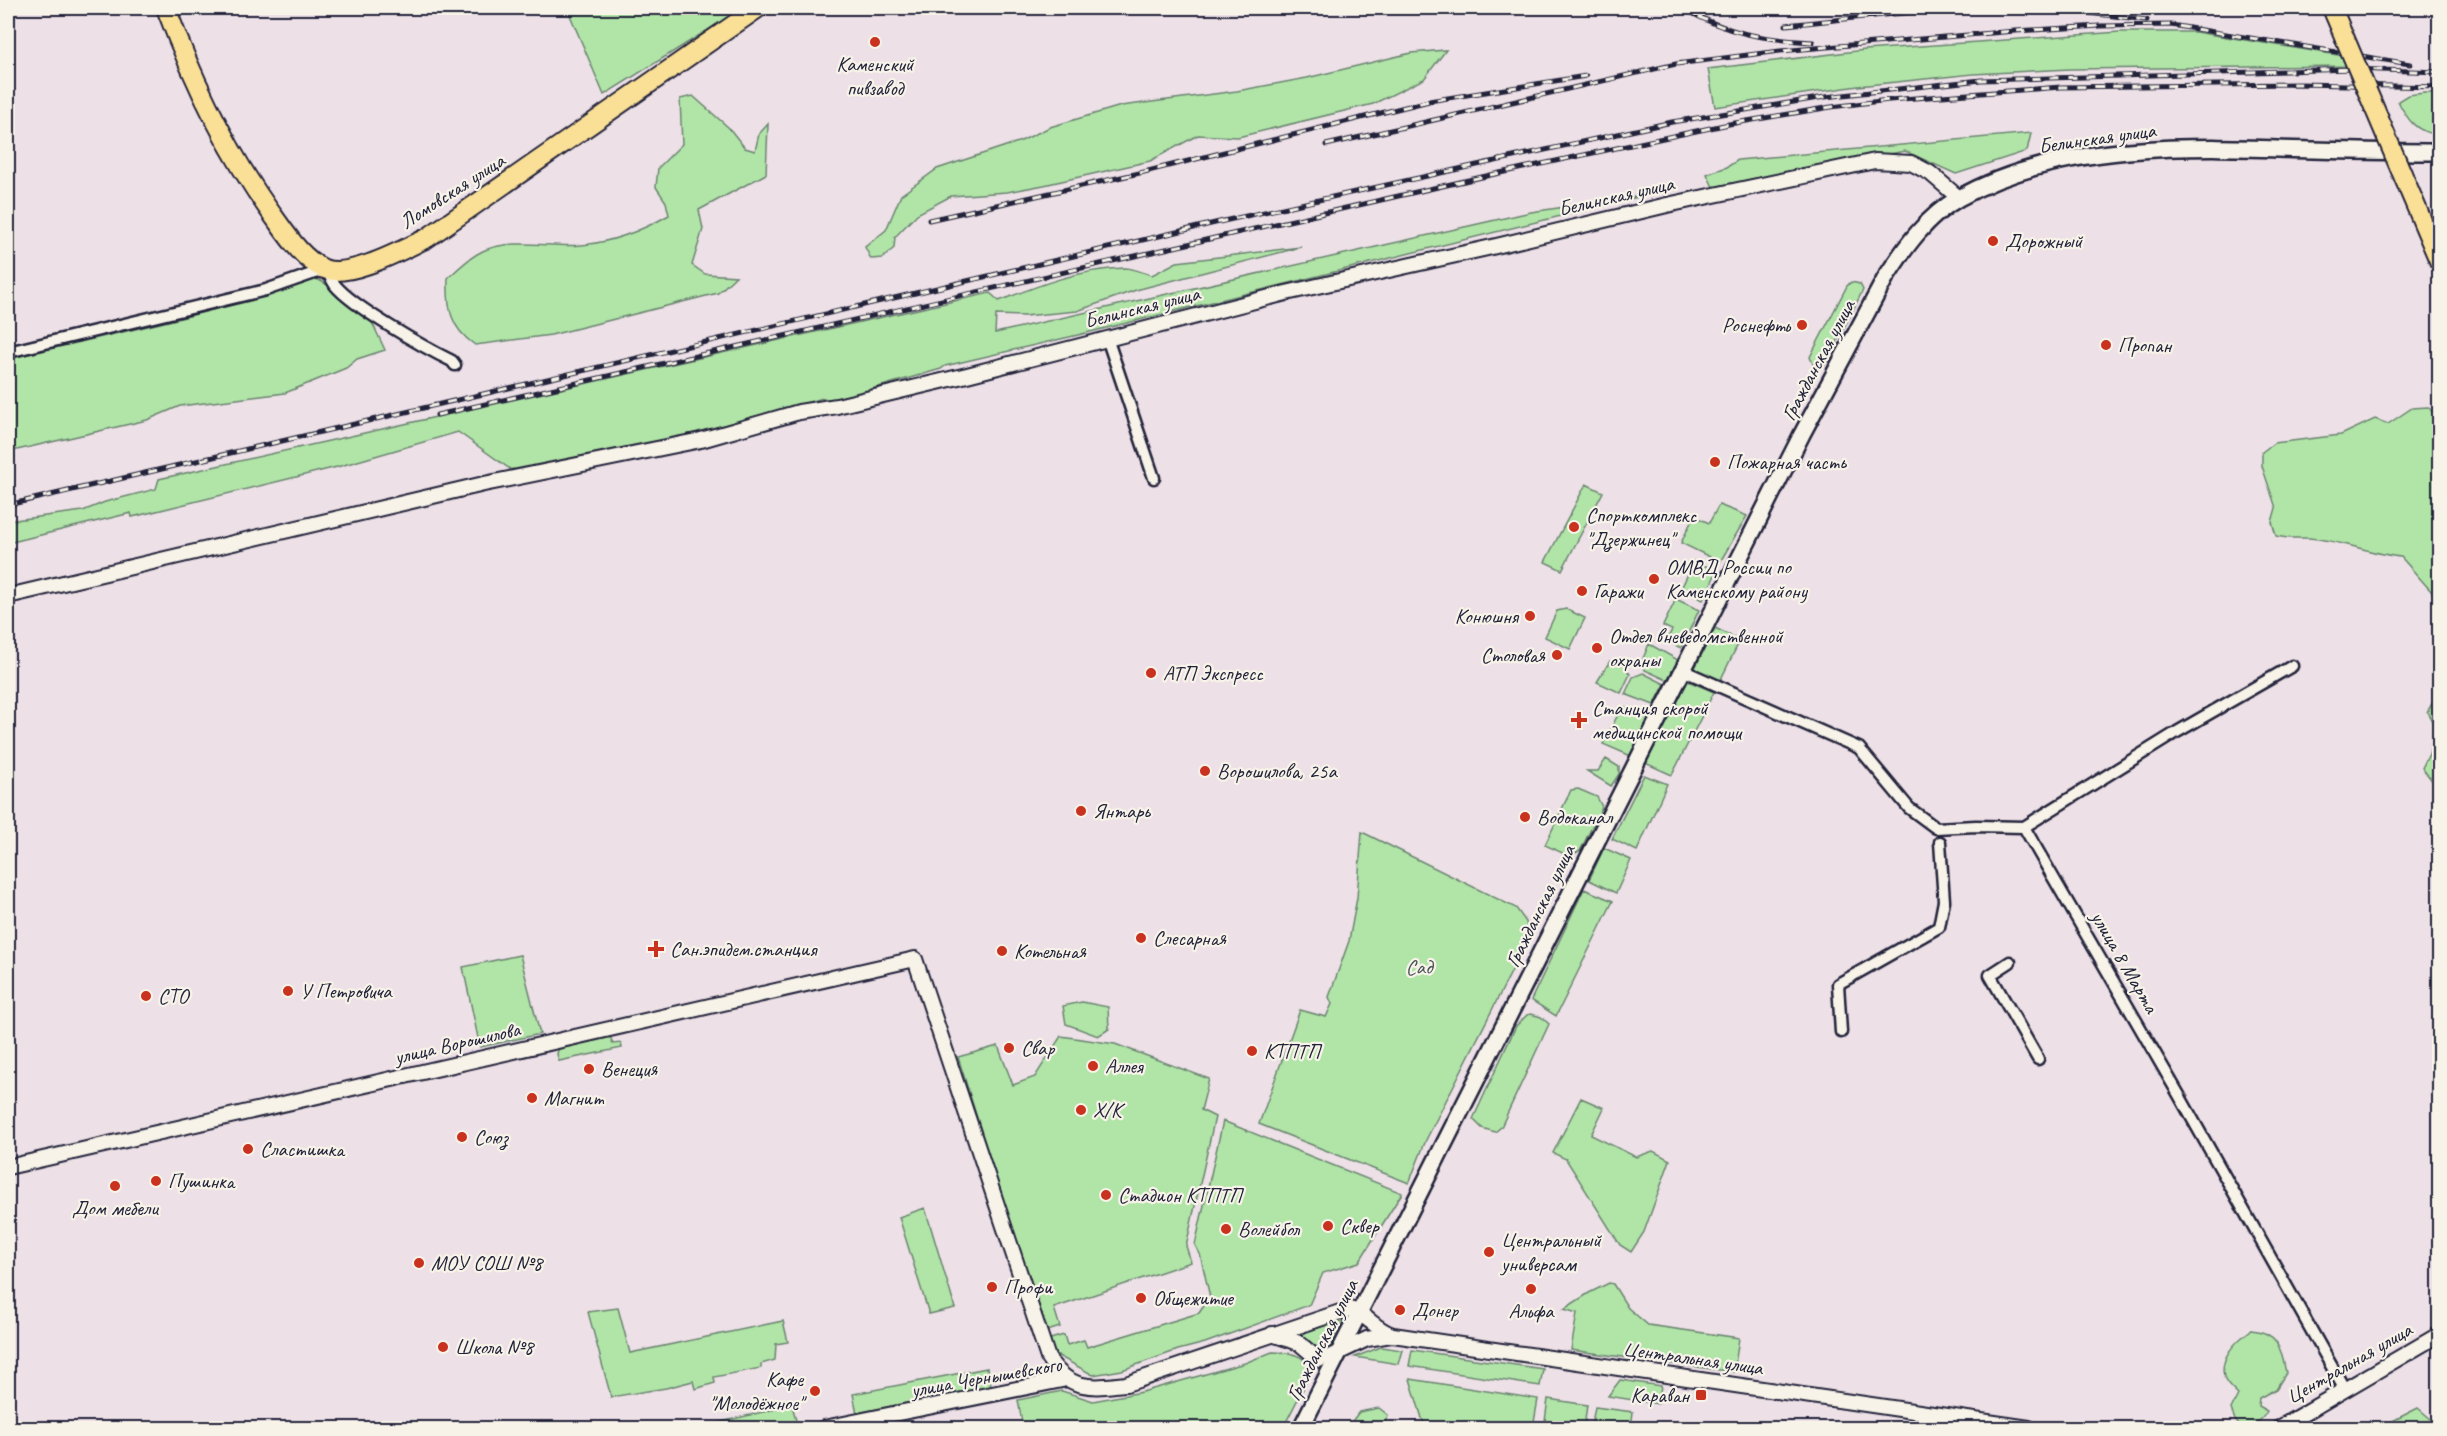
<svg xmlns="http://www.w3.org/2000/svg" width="2447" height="1436" font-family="Caveat,sans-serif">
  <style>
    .green { fill: #b1e5a7; stroke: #6a8471; stroke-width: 1.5 }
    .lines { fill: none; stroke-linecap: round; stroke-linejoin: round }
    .minor-casing { stroke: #22223b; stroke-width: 15 }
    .tertiary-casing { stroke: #22223b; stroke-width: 18 }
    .secondary-casing { stroke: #22223b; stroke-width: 20 }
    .primary-casing { stroke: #22223b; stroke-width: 22 }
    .minor { stroke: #f7f3e8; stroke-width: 10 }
    .tertiary { stroke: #f7f3e8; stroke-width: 14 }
    .secondary { stroke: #f7f3e8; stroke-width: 15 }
    .primary { stroke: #fadf96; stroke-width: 18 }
    .rail-casing { stroke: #22223b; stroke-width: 5 }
    .rail { stroke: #f7f3e8; stroke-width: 3; stroke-dasharray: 9; stroke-linecap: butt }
    .primary-bridge-casing { stroke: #22223b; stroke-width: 22; stroke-linecap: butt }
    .primary-bridge { stroke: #fadf96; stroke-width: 18 }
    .poi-dot { fill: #c8321e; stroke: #f7f3e8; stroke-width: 2 }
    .labels { text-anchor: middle; stroke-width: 4.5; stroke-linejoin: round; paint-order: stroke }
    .poi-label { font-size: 21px; fill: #22223b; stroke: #f7f3e8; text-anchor: start }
    .street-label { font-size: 21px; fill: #22223b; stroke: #f7f3e8 }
    .park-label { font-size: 21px; fill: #465356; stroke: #f7f3e8 }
  </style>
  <rect width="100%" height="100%" fill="#ede0e6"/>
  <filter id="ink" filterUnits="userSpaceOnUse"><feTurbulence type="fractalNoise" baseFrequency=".0167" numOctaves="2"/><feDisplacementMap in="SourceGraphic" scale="12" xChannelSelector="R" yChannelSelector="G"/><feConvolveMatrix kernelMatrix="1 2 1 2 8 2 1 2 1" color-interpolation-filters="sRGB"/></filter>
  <g filter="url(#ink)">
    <path class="green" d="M567,8h176l-139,87z
      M2120,32h75l149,24 7,10 -281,3 -97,5 -115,12 -143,21 -7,-38 157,-19z
      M1446,50l-22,29 -51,25 -135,33 -40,-2 -48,26 -106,24 -37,7 -56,4 -34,18 -22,23 -1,11 -11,10 -12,1 -6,-12 21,-17 15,-35 36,-26 84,-28 29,-14 71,-21 116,-15 70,-13 104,-25z
      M2425,93h14v42c-23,-3 -31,-14 -41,-34l10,-6z
      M693,96l36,32 16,20 10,3 4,-17 9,-10 -2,50 -67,36 4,19 -11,36 13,9 31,2 -18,17 -167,42 -76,10c-25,-17 -28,-38 -27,-67 11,-10 23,-22 37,-28 30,-12 66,-2 97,-5 31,-3 61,-15 87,-30l-3,-13 -10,-15 2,-19 24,-24 -2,-45z
      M2031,133l-4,18 -71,23 -51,-23 -192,36 -6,-13 20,-7 11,-7z
      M1646,195l-568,140 -133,31 -4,3 -108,31 -10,-2 -180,49 -109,24 -24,-2 -52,-37 -121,35 -205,50 -1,-4 -123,30v-22l75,-10 22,-9 51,-13 3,-10 831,-186 9,8c40,-16 82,-32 126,-33 8,0 18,5 27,7l25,-13 124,-15 -165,43 -59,21 -53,5 -28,-1 -1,18 536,-121z
      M317,279l16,9 36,28 16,34 -28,9 -11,9 -61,25 -105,13 -33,14 -139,32v-93c103,-25 208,-46 309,-80z
      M1851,282l9,2 3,6 -37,74 -8,3 -4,-1 -4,-9 37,-71z
      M2428,407l11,12v181l-38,-43c-30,-3 -60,-17 -92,-19 -12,0 -21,1 -33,-2l-4,-14 4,-14 -14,-42v-14l12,-9 67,-8 34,-16 13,5 24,-16z
      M1586,484l17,8 -41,78 -17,-8z
      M1719,505l28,11 -27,46 -39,-19 13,-27 15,7z
      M1694,561l23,10 -14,29 -22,-11z
      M1676,599l23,11 -18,38 -15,-7 6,-11 -9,-4z
      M1566,609l19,9 -15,31 -25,-12 12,-26z
      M1715,628l25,12 -20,41 -26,-11z
      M1649,644l29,16 -11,20 -22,-10 -3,-9z
      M1610,661l10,4 1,-4 6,2 -1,6 4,5 -9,19 -24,-11z
      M1643,673l22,11 -11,21 -29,-11 8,-17z
      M1688,681l26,11 -42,83 -27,-12z
      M2436,697h3l1,85 -6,1 -12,-15 7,-14 7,-26 -9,-16z
      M1622,707l30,9 -21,40 -28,-12z
      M1606,759l13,8v7l-8,12 -24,-15h11z
      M1644,775l23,9 -30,67 -25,-12z
      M1578,789l19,8 5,10 -22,44 -11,5 -24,-11 26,-55z
      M1362,832l154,76 10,14 3,15 -103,203 -17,43 -150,-59 41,-114 26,7 6,-13 -3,-7 20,-56 8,-43z
      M1604,848l27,12 -15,33 -27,-13z
      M1584,889l29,12 -57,115 -25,-16z
      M520,955l20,79 -60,13 -17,-80z
      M1082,1002l26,5 1,22 -11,7 -32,-12 -3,-18z
      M1531,1014l10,3 8,7 -48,103 -6,5 -13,-4 -9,-9 43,-93 11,-11z
      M610,1036l3,8 8,-1 1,5 -63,13 -2,-7 2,-8z
      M1061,1036l54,8 94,35 -8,31 14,7 -29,129 5,16 -137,46 6,19 -16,5 -86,-275 40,-11 15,39 22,-8z
      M1581,1098l23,10 -13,27 45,22 17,-6 17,9 -26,72 -13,20 -11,-7 -54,-86 -13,-6z
      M1223,1121l179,72 -43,69 -36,11 -14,32 -104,38 -27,7 -56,20 -29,5 -40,-22 -6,-13 17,-5 3,10 17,-5 3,7 112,-34 11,-16 -10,-43 -5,-9z
      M925,1208l30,100 -26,6 -30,-97z
      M1609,1283l4,1 15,24 20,17 91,13 -5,34 -163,-22 6,-37 -13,-4 25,-16z
      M618,1308l12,45 153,-32 5,21 -12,2 -1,16 -14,4v4l-47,9 1,6 -20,6 -2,-8 -27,7 -55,9 -23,-85z
      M1344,1318l-18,37 -16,-13 -19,-9z
      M2251,1330c28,2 30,19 35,43l-10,16 -17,9 -1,8 9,5c-6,12 -15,15 -28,14l-4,-5 -4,-11 7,-14c-4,-4 -11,-10 -13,-15 -8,-21 11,-39 26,-50z
      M1381,1347l21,3 -4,14 -43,-7z
      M1412,1350l131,19 -3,17 -131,-20z
      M1272,1352c15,0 32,1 38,17l-5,16 -22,43h-260l-5,-28 44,-9 31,10 49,-9 103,-29z
      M987,1368l4,18 -134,27 -4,-19z
      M1410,1379l128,20 -5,29 -37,-1 -5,1h-66z
      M1620,1380l41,6 -3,18 -50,-8z
      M1548,1399l39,6 -3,23h-40z
      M792,1405l6,23h-102z
      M1595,1407l38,5 -2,16h-40z
      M1379,1408l9,7 -5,13h-36l12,-16z
      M2418,1408l21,18v2h-60z"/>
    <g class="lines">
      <g class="minor-casing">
        <path id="minor" d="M1107,338l47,140
          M8,352l258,-62 60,-21c3,6 6,11 9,16 18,22 90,63 117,76l3,4
          M2292,666l-115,66 -153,95 155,268 166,295
          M1682,670l177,78 50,60 27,20 40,-2 48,1
          M2010,962l-20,13 48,84
          M1841,1032l-3,-48 101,-57 5,-26 -4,-59"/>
      </g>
      <g class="tertiary-casing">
        <path id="tertiary" d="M8,596l476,-112 217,-44 98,-28 38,-6 130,-31 319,-82 206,-46 175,-42 208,-44 36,2 19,10 29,25
          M8,1167l907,-208 133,399c21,33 43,30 78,26l223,-75c16,3 26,21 44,26l636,93
          M1272,1334l27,9 20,17
          M1314,1355l13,3 40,-19 24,-4
          M824,1428l243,-49
          M2279,1428l161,-94"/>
      </g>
      <g class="secondary-casing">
        <path id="secondary" d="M1301,1428l501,-994 84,-157c19,-30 41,-61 73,-79 102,-58 240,-52 353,-48 42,1 85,2 128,2"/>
      </g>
      <g class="primary-casing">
        <path id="primary" d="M166,8c28,75 63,148 111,213 12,17 27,39 47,48 25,10 80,-20 103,-31l331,-230"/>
      </g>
      <use href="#minor" class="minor"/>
      <use href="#tertiary" class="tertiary"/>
      <use href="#secondary" class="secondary"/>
      <use href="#primary" class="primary"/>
      <g class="rail-casing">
        <path id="rail" d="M1683,8c45,26 78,31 130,34
          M2047,8l100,12
          M1786,25l166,-17
          M1326,145l350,-81 104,-13 235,-20 85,-5 71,-1 239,39
          M929,220l215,-48 285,-71 157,-25
          M437,415l1058,-241 234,-50 102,-17 58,-7 172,-13 238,-3 141,3
          M8,505l1220,-285 444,-98 153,-25 156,-17 370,-11 89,3"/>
      </g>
      <use href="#rail" class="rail"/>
      <g class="primary-bridge-casing">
        <path id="primary-bridge" d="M2332,8l108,255"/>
      </g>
      <use href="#primary-bridge" class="primary-bridge"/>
    </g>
  </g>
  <g class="poi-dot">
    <circle cx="875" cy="42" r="6"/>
    <circle cx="1993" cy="241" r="6"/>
    <circle cx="1802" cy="325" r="6"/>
    <circle cx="2106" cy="345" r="6"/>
    <circle cx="1715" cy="462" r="6"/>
    <circle cx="1574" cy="527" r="6"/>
    <circle cx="1654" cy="579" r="6"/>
    <circle cx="1582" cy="591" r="6"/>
    <circle cx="1530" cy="616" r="6"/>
    <circle cx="1597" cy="648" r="6"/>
    <circle cx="1557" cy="655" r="6"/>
    <circle cx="1151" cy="673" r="6"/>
    <path d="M1576 711h6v6h6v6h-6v6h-6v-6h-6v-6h6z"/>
    <circle cx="1205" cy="771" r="6"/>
    <circle cx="1081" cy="811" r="6"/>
    <circle cx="1525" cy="817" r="6"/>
    <circle cx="1141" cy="938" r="6"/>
    <path d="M653 940h6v6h6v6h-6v6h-6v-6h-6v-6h6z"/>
    <circle cx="1002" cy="951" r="6"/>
    <circle cx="288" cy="991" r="6"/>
    <circle cx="146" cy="996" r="6"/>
    <circle cx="1009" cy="1048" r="6"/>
    <circle cx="1252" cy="1051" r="6"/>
    <circle cx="1093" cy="1066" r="6"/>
    <circle cx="589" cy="1069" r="6"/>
    <circle cx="532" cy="1098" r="6"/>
    <circle cx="1081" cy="1110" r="6"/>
    <circle cx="462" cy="1137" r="6"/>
    <circle cx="248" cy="1149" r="6"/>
    <circle cx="156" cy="1181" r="6"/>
    <circle cx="115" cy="1186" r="6"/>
    <circle cx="1106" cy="1195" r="6"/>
    <circle cx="1328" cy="1226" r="6"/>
    <circle cx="1226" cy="1229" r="6"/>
    <circle cx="1489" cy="1252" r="6"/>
    <circle cx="419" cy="1263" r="6"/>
    <circle cx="992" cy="1287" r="6"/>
    <circle cx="1531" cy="1289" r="6"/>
    <circle cx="1141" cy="1298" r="6"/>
    <circle cx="1400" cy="1310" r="6"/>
    <circle cx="443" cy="1347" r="6"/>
    <circle cx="815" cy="1391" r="6"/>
    <rect x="1695" y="1389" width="12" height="12" rx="3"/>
  </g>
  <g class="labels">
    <g class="poi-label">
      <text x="875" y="71" text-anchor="middle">Каменский<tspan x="875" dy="24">пивзавод</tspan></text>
      <text x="2005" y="248">Дорожный</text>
      <text x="1790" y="332" text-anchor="end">Роснефть</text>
      <text x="2118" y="352">Пропан</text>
      <text x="1727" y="469">Пожарная часть</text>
      <text x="1586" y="522">Спорткомплекс<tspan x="1586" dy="24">"Дзержинец"</tspan></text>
      <text x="1666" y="574">ОМВД России по<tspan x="1666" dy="24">Каменскому району</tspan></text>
      <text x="1594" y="598">Гаражи</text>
      <text x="1518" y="623" text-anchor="end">Конюшня</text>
      <text x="1609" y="643">Отдел вневедомственной<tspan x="1609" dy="24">охраны</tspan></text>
      <text x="1545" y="662" text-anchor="end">Столовая</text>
      <text x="1163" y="680">АТП Экспресс</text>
      <text x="1592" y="715">Станция скорой<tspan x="1592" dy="24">медицинской помощи</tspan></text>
      <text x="1217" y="778">Ворошилова, 25а</text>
      <text x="1093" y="818">Янтарь</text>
      <text x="1537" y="824">Водоканал</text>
      <text x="1153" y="945">Слесарная</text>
      <text x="670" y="956">Сан.эпидем.станция</text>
      <text x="1014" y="958">Котельная</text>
      <text x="300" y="998">У Петровича</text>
      <text x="158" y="1003">СТО</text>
      <text x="1021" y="1055">Свар</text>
      <text x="1264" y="1058">КТПТП</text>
      <text x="1105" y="1073">Аллея</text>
      <text x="601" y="1076">Венеция</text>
      <text x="544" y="1105">Магнит</text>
      <text x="1093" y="1117">Х/К</text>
      <text x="474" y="1144">Союз</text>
      <text x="260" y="1156">Сластишка</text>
      <text x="168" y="1188">Пушинка</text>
      <text x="1118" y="1202">Стадион КТПТП</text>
      <text x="115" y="1215" text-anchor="middle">Дом мебели</text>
      <text x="1340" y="1233">Сквер</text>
      <text x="1238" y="1236">Волейбол</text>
      <text x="1501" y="1247">Центральный<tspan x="1501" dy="24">универсам</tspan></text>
      <text x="431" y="1270">МОУ СОШ №8</text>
      <text x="1004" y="1294">Профи</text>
      <text x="1153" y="1305">Общежитие</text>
      <text x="1412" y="1317">Донер</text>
      <text x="1531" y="1318" text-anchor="middle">Альфа</text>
      <text x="455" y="1354">Школа №8</text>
      <text x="803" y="1386" text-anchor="end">Кафе<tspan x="803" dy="24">"Молодёжное"</tspan></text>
      <text x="1689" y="1402" text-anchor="end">Караван</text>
    </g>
    <g class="street-label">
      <text transform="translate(2097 138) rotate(-8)" y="7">Белинская улица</text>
      <text transform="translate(452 191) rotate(-33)" y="7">Ломовская улица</text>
      <text transform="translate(1616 196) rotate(-13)" y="7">Белинская улица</text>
      <text transform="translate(1142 307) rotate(-14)" y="7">Белинская улица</text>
      <text transform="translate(1818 360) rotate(-62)" y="7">Гражданская улица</text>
      <text transform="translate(1540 906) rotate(-64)" y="7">Гражданская улица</text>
      <text transform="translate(2125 962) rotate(60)" y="7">улица 8 Марта</text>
      <text transform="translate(457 1043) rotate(-13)" y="7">улица Ворошилова</text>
      <text transform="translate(1322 1340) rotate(-63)" y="7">Гражданская улица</text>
      <text transform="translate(1693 1358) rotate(8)" y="7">Центральная улица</text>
      <text transform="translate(2349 1363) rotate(-30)" y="7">Центральная улица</text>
      <text transform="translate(986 1377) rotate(-10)" y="7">улица Чернышевского</text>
    </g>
    <g class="park-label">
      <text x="1419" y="974">Сад</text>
    </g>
  </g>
  <rect width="2447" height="1436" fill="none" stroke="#f7f3e8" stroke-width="30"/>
  <rect x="15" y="15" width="2417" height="1406" fill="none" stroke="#22223b" stroke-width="2" filter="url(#ink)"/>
</svg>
